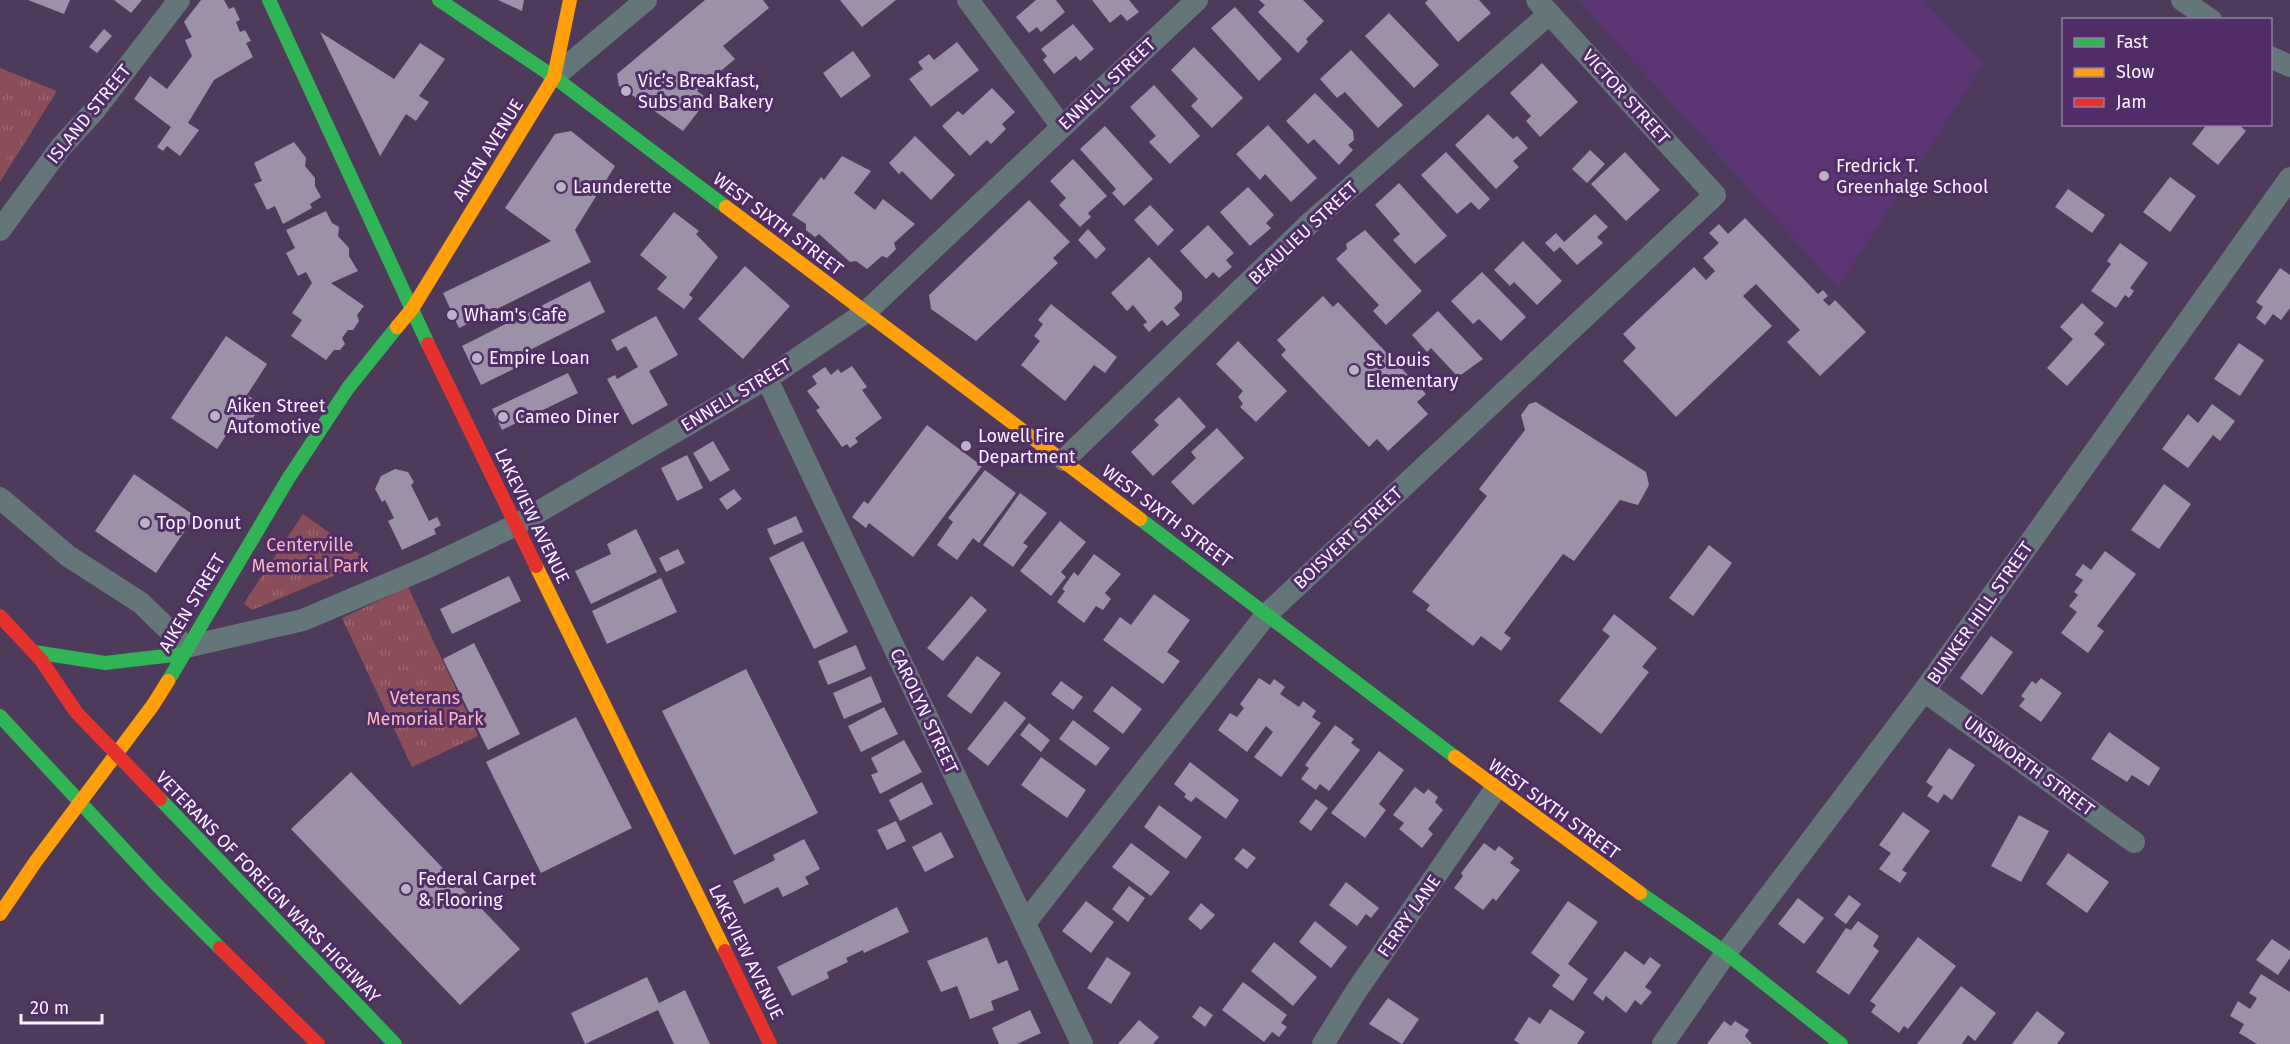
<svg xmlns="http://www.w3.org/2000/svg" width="2290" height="1044" font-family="'Fira Sans',sans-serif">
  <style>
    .built { fill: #5b3672 }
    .park { fill: url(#park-tufts) }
    .pitch { fill: #8a4d5a }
    .building { fill: #9c91a9 }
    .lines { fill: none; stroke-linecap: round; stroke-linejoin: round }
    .street { stroke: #65767a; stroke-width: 22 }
    .fast { stroke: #30b455; stroke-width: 14 }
    .slow { stroke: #ff9f0a; stroke-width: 14 }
    .jam { stroke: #e5322d; stroke-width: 14 }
    .poi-dot { fill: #bdb1c5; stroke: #512d67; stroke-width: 2 }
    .labels { text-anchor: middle; stroke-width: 6; stroke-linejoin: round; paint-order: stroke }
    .poi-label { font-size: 18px; fill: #f9f1ff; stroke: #512d67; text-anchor: start }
    .street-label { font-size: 18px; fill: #f9f1ff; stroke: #512d67 }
    .park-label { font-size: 18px; fill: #fbb8c0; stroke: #512d67 }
  </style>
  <defs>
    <pattern id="park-tufts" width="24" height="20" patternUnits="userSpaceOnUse" patternTransform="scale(1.5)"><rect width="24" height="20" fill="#8a4d5a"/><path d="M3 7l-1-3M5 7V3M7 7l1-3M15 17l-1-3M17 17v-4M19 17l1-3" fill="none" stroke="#9b6773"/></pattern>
  </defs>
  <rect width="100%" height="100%" fill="#4e3a5a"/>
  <path class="built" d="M1578,0h346l60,64 -146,224z"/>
  <path class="park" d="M0,68l57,23 -57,91z
    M303,514l66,47 -117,49 -8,-6 2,-4z
    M408,587l70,149 -66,31 -70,-149z"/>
  <path class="pitch" d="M0,129l19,10 -19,32z"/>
  <path class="building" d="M28,0h42l-6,14z
    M114,0h28l-11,13z
    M201,0h23l5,9 5,-2 6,13 -4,2 4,10 5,-2 6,11 -5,2 7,14 -39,23 -26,43 11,7 -19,26 -13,-10 -4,5 -6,-4 14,-20 -37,-28 16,-23 17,13 25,-33 -7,-16 7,-3 -8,-15z
    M498,0h26l-2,11z
    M705,0h58l6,8 -46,38 12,13 -38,32 11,8 -25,32 -64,-45 -2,-12z
    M840,0h56l-34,27z
    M1036,0h20l9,12 -24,20 -4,-5 -8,6 -13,-16z
    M1092,0h37l10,12 -12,9 -6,-7 -11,9z
    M1259,0h44l21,21 -18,18 2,3 -10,11 -40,-41 7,-7z
    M1428,0h51l12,13 -33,29 -33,-39z
    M1235,7l47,52 -23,22 -48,-53z
    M1389,13l50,52 -25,23 -49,-52z
    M1073,24l21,25 -14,12 -4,-5 -22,18 -11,-14 4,-4 -6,-7z
    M104,29l8,7 -15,17 -8,-6z
    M320,32l74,47 26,-36 25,16 -26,37 10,6 -13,19 -10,-7 -26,42z
    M957,42l22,28 -48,37 -22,-28 14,-10 -5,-7 11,-8 5,6z
    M1194,47l49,51 -31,30 -21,-22 7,-7 -27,-29z
    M1351,50l52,55 -25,23 -33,-36 -8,6 -17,-19z
    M853,51l18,25 -30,22 -18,-25z
    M1542,63l36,39 -38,35 -14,-16 5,-5 -21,-23z
    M1154,85l46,51 -30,28 -21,-22 7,-6 -26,-29z
    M992,88l23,24 -13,12 4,5 -15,15 -4,-4 -17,16 -28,-30 16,-15 5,4z
    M1315,93l38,38 1,9 -6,5 5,5 -14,15 -25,-26 -6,5 -22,-23z
    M1488,114l25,25 4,-3 11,12 -15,13 6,6 -23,22 -41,-44z
    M2207,124h31l8,7 -28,34 -26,-21z
    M1268,125l49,53 -26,24 -26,-28 -5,6 -24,-26z
    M1105,126l48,53 -29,27 -12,-13 4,-4 -36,-40z
    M571,131l44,35 -40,64 16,32 -132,66 -16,-35 108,-52 -46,-33 50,-74z
    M915,136l40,39 -24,25 -29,-29 -3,3 -10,-11z
    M294,142l12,16 -1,8 10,12v8l6,11 -11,7 2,4 -29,16 -8,-18 -8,4 -13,-26 8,-3 -8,-18z
    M1590,150l15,14 -18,19 -15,-14z
    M1446,152l44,47 -11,11 -8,-8 -14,12 -36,-39z
    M1625,152l35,38 -34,31 -35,-37z
    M842,156l29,15 -17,22 21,17 8,-11 32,25 -21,19 2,6 -9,9 -5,-2 -15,13 -11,-8 -6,1 -31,-28 -4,3 -9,-7v-6l-14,-9 29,-38 3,3z
    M1073,159l34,37 -19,17 3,4 -11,10 -21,-22 7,-7 -16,-17z
    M2170,177l26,19 -26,36 -27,-20z
    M1399,183l48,53 -32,28 -22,-24 7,-6 -25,-29z
    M1248,187l26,28 -8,8 5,5 -21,18 -30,-34z
    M2068,189l37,26 -13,18 -37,-26z
    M1029,200l41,42 -17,16 5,5 -82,78 -45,-32 -2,-14z
    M1150,205l24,25 -16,16 -24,-26z
    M326,211l6,12 7,4 -1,9 11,12v8l9,15 -27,12 33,23 -7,9 2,6 -6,9h-5l-6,8 3,6 -5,6h-6l-8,10 -35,-24 11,-16 -10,-7 20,-30 -6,-11 -8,4 -12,-23 9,-5 -9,-18z
    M674,212l25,19 -3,3 22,23 -29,38 4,3 -9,11 -27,-20 10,-12 -27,-22z
    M1595,214l13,13 -11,10 6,6 -26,22 -17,-18 -6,5 -9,-9 11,-10 8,9z
    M1745,218l73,76 5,-4 5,6 -5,4 6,6 6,-6 31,32 -46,44 -33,-34 13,-12 -44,-46 -13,12 29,30 -96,91 -53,-56 13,-13 -13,-14 71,-67 12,13 9,-9 -12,-13 16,-15 -10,-10 10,-9 9,10z
    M1208,225l26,28 -8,7 6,7 -13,11 -6,-6 -7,7 -26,-28z
    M1088,229l18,20 -10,10 -18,-19z
    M1365,230l57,61 -36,34 -13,-14 6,-6 -43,-46 11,-10 -1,-5z
    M1523,241l39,40 -25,24 -23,-23 -4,4 -16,-16z
    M2120,243l28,20 -18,25 4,3 -5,7 -4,-3 -9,13 -25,-17 20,-27 -4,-3z
    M1149,257l33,35v8l-8,8 6,7 -13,11 -5,-6 -13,12 -6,-7 4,-3 -14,-17 -6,6 -16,-18z
    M745,266l45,40 -47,53 -45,-40z
    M2280,268l10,7v33l-9,12 -8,-6 -8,11 -9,-7 7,-11 -7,-5z
    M1482,272l44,45 -25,24 -22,-22 -6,5 -22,-23z
    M590,281l15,31 -89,45 4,9 -39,19 -19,-39z
    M1323,296l10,11 5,-5 88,92 -9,8 11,12 -40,37 -11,-12 -8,8 -88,-92 5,-5 -9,-10z
    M2082,303l22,20 -10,11 11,10 -38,42 -20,-18 26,-29 -13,-12z
    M1051,304l66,53 -12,16 -11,-8 -29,36 -44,-36 19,-24 -6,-5 9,-12 -5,-4z
    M1438,311l45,48 -25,18 -27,-29 -4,4 -15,-17z
    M656,316l22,39 -29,16 19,34 -36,20 -25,-46 8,-4 2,4 21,-12 -12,-21 -9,5 -6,-11z
    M226,336l41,28 -20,31 15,10 -15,21 -10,-7 -20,30 -46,-31z
    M1238,341l49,50 -31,31 -16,-15 3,-3 -5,-7 5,-6 -27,-27z
    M2239,343l25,17 -24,36 -26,-17z
    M852,366l15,21 -5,3 20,28 -27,20 3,4 -8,6 -3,-4 -5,3 -26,-37 4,-2 -13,-17 10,-7 -5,-8 13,-9 6,8 7,-6 3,4z
    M568,373l10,20 -76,37 -10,-21z
    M1179,397l27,30 -53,49 -22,-24 28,-27 -5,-5z
    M1536,402l110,70 3,13 -11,20 -18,-5 -46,61 -11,-7 -59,79 7,5 -10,13 -20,-15 -8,10 -47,-36 4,-5 -18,-13 75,-96 -8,-7 46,-59 -4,-15 8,-11z
    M2212,404l23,17 -15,20 -7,-6 -25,33 -26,-19 26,-35 10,9z
    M927,425l55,41 -69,91 -44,-34 -3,5 -14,-11 12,-16 4,3z
    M1217,428l27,30 -51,47 -22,-23 25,-24 -5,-6z
    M713,441l17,29 -20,12 -17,-29z
    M687,455l16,33 -26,13 -16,-33z
    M395,469l13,3 6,10 -3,3 18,36 8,-4 4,8 -7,4 2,5 -34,16 -14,-29 6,-3 -9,-18 -3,2 -7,-13 6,-13z
    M985,470l31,23 -37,50 -6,-5 -16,22 -20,-15 16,-23 -5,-4z
    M134,474l61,42 -39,57 -61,-42z
    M2164,484l27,20 -32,45 -28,-19z
    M734,489l8,10 -15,11 -8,-11z
    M1020,493l27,20 -24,30 5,3 -15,21 -30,-22z
    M796,516l7,16 -29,13 -7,-16z
    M1060,521l26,21 -25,30 5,5 -15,19 -31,-25z
    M636,529l21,43 -66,32 -16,-33 36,-17 -4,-10z
    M803,541l45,91 -34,17 -45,-91z
    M1709,545l23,18 -39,53 -24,-18z
    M678,549l7,14 -19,9 -7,-14z
    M2105,551l31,23 -39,52 7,5 -16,22 -27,-20 16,-21 -8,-6 9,-11 -4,-3 9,-12 -8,-5 8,-11 8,6z
    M1094,554l27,20 -16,19 6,6 -8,11 -7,-4 -12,17 -27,-21 8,-11 -3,-2 12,-17 4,4z
    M509,576l12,25 -69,33 -12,-25z
    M661,578l16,34 -70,32 -15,-33z
    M1154,594l36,26 -23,32 13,9 -17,23 -60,-44 17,-23 11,8z
    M971,596l16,14 -44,51 -16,-13z
    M1614,614l43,34 -15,19 7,5 -48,62 -42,-33 51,-65 -8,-6z
    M1991,636l22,16 -31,43 -22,-17z
    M474,643l46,91 -32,16 -45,-91z
    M856,645l10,24 -38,16 -10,-24z
    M977,656l24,17 -30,41 -24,-18z
    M746,669l72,144 -84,42 -72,-144z
    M871,676l11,26 -38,17 -11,-26z
    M1259,678l11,7 4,-6 11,8 -5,7 19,13 4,-6 13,10 -4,6 9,6 -40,54 -27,-20 19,-25 -7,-6 -19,26 -29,-22 12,-17 7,4 7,-9 -4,-4z
    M2041,678l21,15 -21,29 -22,-16 6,-7 -4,-3 11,-15 4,3z
    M1061,681l22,16 -10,13 -22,-16z
    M1112,686l30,23 -19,25 -30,-23z
    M1005,701l21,17 -38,48 -21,-17z
    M884,707l14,27 -37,18 -13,-26z
    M576,717l56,111 -91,45 -55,-111z
    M1073,720l37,28 -14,18 -37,-27z
    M1029,723l21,17 -9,12 -21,-17z
    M1335,725l19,14 -3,4 9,7 -31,41 -9,-7 -4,6 -15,-11 8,-11 -4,-3z
    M2109,732l51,36 -11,18 -17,-11 -5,7 -36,-23z
    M904,740l18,32 -42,22 -9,-19 7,-3 -7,-14z
    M1949,748l26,17 -23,35 -8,-6 -6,9 -11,-7 6,-9 -7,-5z
    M1379,751l25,19 -25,34 7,6 -21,28 -34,-25z
    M1041,757l45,33 -19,28 -46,-33z
    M1190,762l49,38 -13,19 -30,-22 -5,5 -7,-5 2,-3 -12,-10z
    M351,772l169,177 -60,56 -169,-176z
    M922,782l11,22 -33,17 -11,-21z
    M1415,787l9,7 4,-5 10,8 -3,5 8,8 -15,19 5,5 -11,14 -23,-19 5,-6 -11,-8z
    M1316,799l12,9 -17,23 -12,-9z
    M1159,805l43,32 -16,22 -42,-32z
    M1903,812l27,19 -28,39 5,3 -7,10 -21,-14 12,-16 -12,-8z
    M2019,815l30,16 -28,51 -30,-16z
    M896,821l10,20 -19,9 -10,-20z
    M941,832l13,25 -29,15 -13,-25z
    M804,839l16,30 -15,8 4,7 -26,13 -5,-10 -34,17 -11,-23 42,-21 -2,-5z
    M1131,843l39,29 -19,24 -39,-29z
    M1484,843l11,8 4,-5 15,12 -4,5 10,7 -24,31 -3,-3 -10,12 -29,-22 9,-12 -2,-3z
    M1243,848l13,10 -9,11 -13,-10z
    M2068,853l41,29 -22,31 -41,-29z
    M1346,882l33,26 -8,10 -5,-4 -9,12 -28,-21z
    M1129,886l16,12 -17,24 -16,-13z
    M1849,895l12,9 -15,20 -12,-9z
    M1798,898l26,20 -20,26 -26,-20z
    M1086,901l28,21 -23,31 -29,-22z
    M1568,901l30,21 -30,42 20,15 -15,22 -21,-15 8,-11 -29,-22z
    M1201,903l14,12 -14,15 -13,-11z
    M897,907l12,25 -45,21 -1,-3 -17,8 2,4 -21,10 2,6 -37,18 -15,-29z
    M1315,921l32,26 -16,21 -32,-26z
    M1858,921l21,15 -6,10 6,5 -30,44 -33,-23 30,-44 5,2z
    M987,937l11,27 9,-4 12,30 -28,11 3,9 -24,9 -13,-33 -16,6 -14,-31z
    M1918,937l38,29 -48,63 -4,-3 -5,7 -28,-21 5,-7 -6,-4z
    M2272,939l18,12v7l-12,17 -22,-15z
    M1274,942l43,35 -24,29 -42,-35z
    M1625,951l19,14 6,-8 11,8 -16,22 7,5 -11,13 -6,-5 -9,13 -20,-17 -3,5 -10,-8z
    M1107,957l24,16 -20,31 -24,-16z
    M2261,974l29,18v52h-33l-18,-11 5,-9 -14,-8 8,-15 12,8 7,-11 -8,-5z
    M647,977l12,26 26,-13 25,54h-36l-16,-34 -73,34 -14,-31z
    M1243,982l44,33 -6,8 6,4 -8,10 -7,-5 -8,10 -42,-32z
    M1961,986l35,27 -21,28 -7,-6 -6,9h-45z
    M1388,998l31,21 -17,25 -33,-20z
    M1200,1006l13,9 -8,12 -13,-10z
    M1550,1009l35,23 -8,12h-57l-6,-4 15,-23 11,7z
    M1030,1010l11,23 -24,11h-18l-7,-16z
    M2037,1011l28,22 -8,11h-45z
    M1139,1020l20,17 -6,7h-35z
    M1724,1021l7,5 4,-5 14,9 -4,6 7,8h-45z"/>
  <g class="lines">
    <path class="street" d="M968,0l94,127
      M2182,0l29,20
      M2270,57l20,9
      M554,77l92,-77
      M0,230l61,-83 33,-36 85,-111
      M767,379l315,665
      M1064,460l247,-238 238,-208
      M0,498l68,58 73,47 45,44 117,-27 125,-53 88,-42 258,-151 92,-62 331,-312
      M1924,691l210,151
      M1025,923l241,-308 449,-420 -178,-195
      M1323,1044l34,-54 139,-202
      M1663,1044l63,-91 198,-262 366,-513"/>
    <path class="fast" d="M269,0l159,344
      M439,0l115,77 172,130
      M1140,519l315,238
      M34,652l71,11 77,-9
      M168,681l120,-202 60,-91 49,-61
      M0,716l156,168 64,64
      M160,799l235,245
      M1640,893l86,60 115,91"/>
    <path class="slow" d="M726,207l414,312
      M397,327l15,-18 142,-232 16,-77
      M536,566l189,385
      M1455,757l185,136
      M0,914l36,-53 117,-156 15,-24"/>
    <path class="jam" d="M428,344l108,222
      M0,616l41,44 35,52 84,87
      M220,948l98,96
      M725,951l45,93"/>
  </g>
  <g class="poi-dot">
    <circle cx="626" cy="91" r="6"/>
    <circle cx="1824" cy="176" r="6"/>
    <circle cx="561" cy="187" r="6"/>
    <circle cx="452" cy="315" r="6"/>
    <circle cx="477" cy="358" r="6"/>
    <circle cx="1354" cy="370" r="6"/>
    <circle cx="215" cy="416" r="6"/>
    <circle cx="503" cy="417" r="6"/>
    <circle cx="966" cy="446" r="6"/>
    <circle cx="145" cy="523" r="6"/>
    <circle cx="406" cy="889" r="6"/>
  </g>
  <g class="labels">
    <g class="poi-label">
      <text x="638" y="87">Vic’s Breakfast,<tspan x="638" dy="21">Subs and Bakery</tspan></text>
      <text x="1836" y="172">Fredrick T.<tspan x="1836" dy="21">Greenhalge School</tspan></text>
      <text x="573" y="193">Launderette</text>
      <text x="464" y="321">Wham's Cafe</text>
      <text x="489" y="364">Empire Loan</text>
      <text x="1366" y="366">St Louis<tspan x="1366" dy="21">Elementary</tspan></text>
      <text x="227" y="412">Aiken Street<tspan x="227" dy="21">Automotive</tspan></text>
      <text x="515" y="423">Cameo Diner</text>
      <text x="978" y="442">Lowell Fire<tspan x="978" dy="21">Department</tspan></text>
      <text x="157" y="529">Top Donut</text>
      <text x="418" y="885">Federal Carpet<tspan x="418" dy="21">&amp; Flooring</tspan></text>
    </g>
    <g class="street-label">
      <text transform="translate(1107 84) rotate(-43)" y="6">ENNELL STREET</text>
      <text transform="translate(1626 97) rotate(48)" y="6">VICTOR STREET</text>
      <text transform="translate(89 114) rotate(-51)" y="6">ISLAND STREET</text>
      <text transform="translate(488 150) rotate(-58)" y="6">AIKEN AVENUE</text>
      <text transform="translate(778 224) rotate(37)" y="6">WEST SIXTH STREET</text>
      <text transform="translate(1303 233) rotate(-43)" y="6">BEAULIEU STREET</text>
      <text transform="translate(736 395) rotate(-31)" y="6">ENNELL STREET</text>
      <text transform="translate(532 516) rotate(64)" y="6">LAKEVIEW AVENUE</text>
      <text transform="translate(1167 516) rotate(37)" y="6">WEST SIXTH STREET</text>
      <text transform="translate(1348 538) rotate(-43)" y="6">BOISVERT STREET</text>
      <text transform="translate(192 603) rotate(-59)" y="6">AIKEN STREET</text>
      <text transform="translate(1980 613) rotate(-55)" y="6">BUNKER HILL STREET</text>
      <text transform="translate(924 711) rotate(65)" y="6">CAROLYN STREET</text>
      <text transform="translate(2029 766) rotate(36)" y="6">UNSWORTH STREET</text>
      <text transform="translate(1554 809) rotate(36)" y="6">WEST SIXTH STREET</text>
      <text transform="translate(268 887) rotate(46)" y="6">VETERANS OF FOREIGN WARS HIGHWAY</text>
      <text transform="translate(1409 916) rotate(-55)" y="6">FERRY LANE</text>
      <text transform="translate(746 952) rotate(64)" y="6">LAKEVIEW AVENUE</text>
    </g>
    <g class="park-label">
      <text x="310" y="551">Centerville<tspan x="310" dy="21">Memorial Park</tspan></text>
      <text x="425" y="704">Veterans<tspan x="425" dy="21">Memorial Park</tspan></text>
    </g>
  </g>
  <rect x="2062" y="18" width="210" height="108" fill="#512d67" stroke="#947ba4" stroke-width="1.5"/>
  <rect x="2074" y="38" width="30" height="9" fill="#30b455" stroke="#947ba4" stroke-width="1.5"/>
  <text x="2116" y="48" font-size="18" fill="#f9f1ff">Fast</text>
  <rect x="2074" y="68" width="30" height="9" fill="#ff9f0a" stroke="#947ba4" stroke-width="1.5"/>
  <text x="2116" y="78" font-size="18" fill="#f9f1ff">Slow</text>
  <rect x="2074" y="98" width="30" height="9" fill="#e5322d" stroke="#947ba4" stroke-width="1.5"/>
  <text x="2116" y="108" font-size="18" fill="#f9f1ff">Jam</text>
  <path d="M21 1014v9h81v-9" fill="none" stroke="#f9f1ff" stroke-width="3"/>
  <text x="30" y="1014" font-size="18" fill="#f9f1ff" stroke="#512d67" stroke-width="4.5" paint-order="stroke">20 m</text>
</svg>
